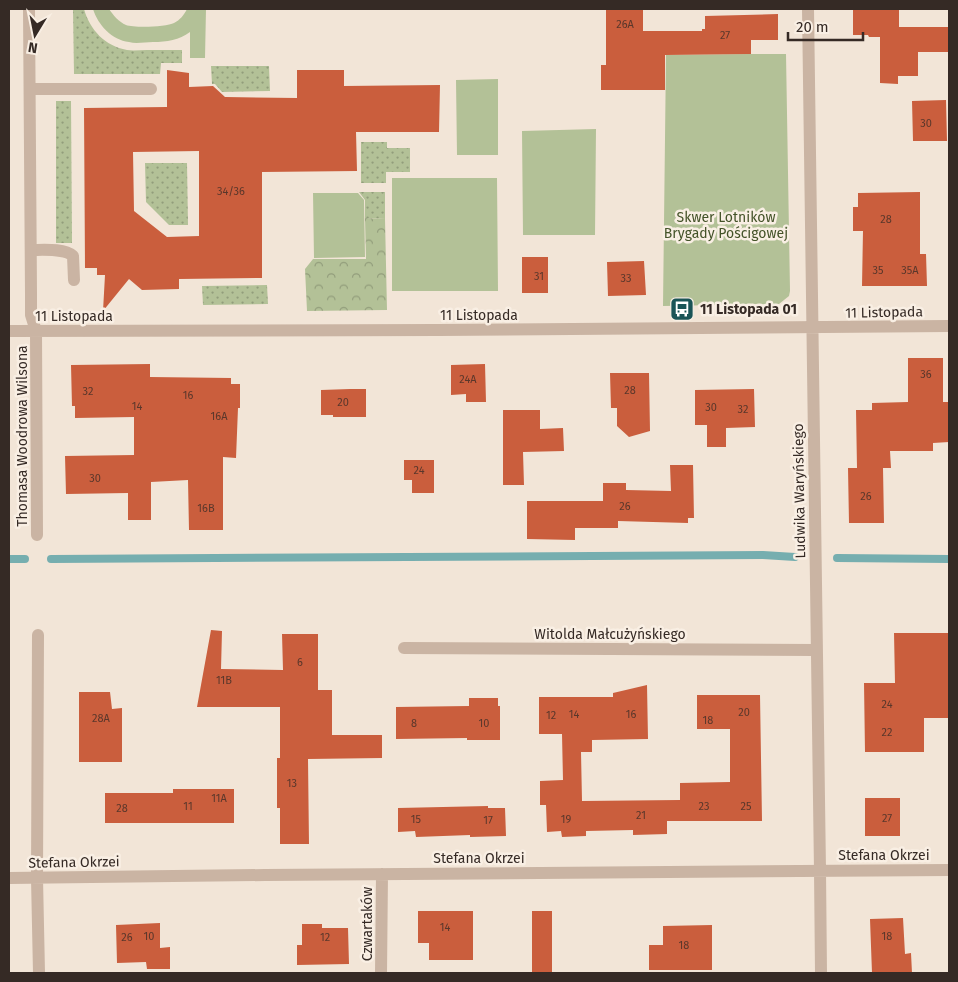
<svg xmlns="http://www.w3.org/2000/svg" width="958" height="982" font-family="'Fira Sans',sans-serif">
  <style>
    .grass { fill: url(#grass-dots) }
    .forest { fill: url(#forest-crowns) }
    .park { fill: #b3c197 }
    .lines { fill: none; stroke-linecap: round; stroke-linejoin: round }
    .stream { stroke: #76aeaf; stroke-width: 8 }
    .building { fill: #ca5e3d; fill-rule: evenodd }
    .lane { stroke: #cab4a3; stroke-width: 12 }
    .street { stroke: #cab4a3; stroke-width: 12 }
    .labels { text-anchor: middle; stroke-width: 5; stroke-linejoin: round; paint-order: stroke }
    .number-label { font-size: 11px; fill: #5a372b }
    .park-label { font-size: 14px; fill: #445329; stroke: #f9efe4 }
    .poi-label { font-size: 14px; font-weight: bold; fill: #352a25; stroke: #f9efe4; text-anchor: start }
    .street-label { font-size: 14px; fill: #352a25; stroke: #f9efe4 }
  </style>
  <defs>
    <pattern id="grass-dots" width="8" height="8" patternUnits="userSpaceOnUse" patternTransform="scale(1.25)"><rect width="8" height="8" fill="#b3c197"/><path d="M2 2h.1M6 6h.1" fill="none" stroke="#929d7b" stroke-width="1.8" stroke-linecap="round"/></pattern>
    <pattern id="forest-crowns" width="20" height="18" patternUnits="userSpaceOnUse" patternTransform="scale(1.25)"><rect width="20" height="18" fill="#b3c197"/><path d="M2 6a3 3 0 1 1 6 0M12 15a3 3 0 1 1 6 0" fill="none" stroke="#929d7b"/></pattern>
  </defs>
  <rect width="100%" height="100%" fill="#f2e5d7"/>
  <path class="grass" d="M73,9h11c6,21 21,37 43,41 6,1 13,0 20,0 11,0 23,0 35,0v13h-21l-1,11h-86z
    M211,66h58l1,25 -48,1 -7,-8h-3z
    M56,101h15l1,142h-16z
    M361,142h26v6h23v24h-24v11h-25z
    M187,163l1,62h-19l-23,-23 -1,-39z
    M359,192h26v27l-20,-1v-18z
    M267,285l1,19 -65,1 -1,-19z"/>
  <path class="forest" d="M365,218l20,1 2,91 -80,1 -2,-42 8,-10h53z"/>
  <path class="park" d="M93,9h16c4,6 10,13 17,16 8,3 41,2 48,-2 6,-3 10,-8 13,-14h19l-1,49h-15v-26c-11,8 -23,10 -37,10 -8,0 -17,2 -24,0 -17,-2 -31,-17 -36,-33z
    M751,54h35l4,237 -1,5 -10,8 -116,2 3,-251z
    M498,79v76h-41l-1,-75z
    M596,129l-1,106h-72l-1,-104z
    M392,178h105l1,113h-106z
    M313,193h45l6,7 1,57 -51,1z"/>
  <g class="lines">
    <path class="stream" d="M837,558l112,1
      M9,559h16
      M51,559l712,-4 32,2"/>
  </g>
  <path class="building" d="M606,9h37v22h59v-2h3v-13l73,-2v26h-27v14l-86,1v35h-64v-25h5z
    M853,9h46v18h50v25h-31v24h-20v8l-18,-1v-46h-11l-1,-2h-15z
    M167,70l22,3v14l24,-1 12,11 72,1v-28h47v16l96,-1 -1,47h-83l1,39 -95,1v106l-83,1v10l-37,1 -13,-11 -26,32 2,-36h-8v-7h-12l-1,-160 83,-1zM199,151v85l-32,1 -33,-26 -1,-59z
    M946,100l1,41h-34l-1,-40z
    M920,192v62h6l1,32h-65l1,-55h-10v-24h5v-14z
    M522,257h26v36h-26z
    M644,261l2,34 -38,1 -1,-34z
    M908,358h35v44h6v40l-16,1v8h-43l1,17h-8l1,55h-35l-1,-55h9l-1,-58h16v-7l36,-1z
    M150,364v13l81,1v6h9v24h-2l-2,50 -13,-1v73h-34l-1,-50 -37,2v38h-23v-27l-62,1 -1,-38 69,-1v-38l-59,1v-12h-3l-1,-41z
    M485,364l1,38h-20v-8l-15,1v-30z
    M610,373h39l1,58 -21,6 -12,-11v-18h-6z
    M350,389h16v28h-33v-2h-12v-25z
    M754,389l1,38 -29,1v19h-19v-22h-12v-35z
    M503,410h37v19l23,-1 1,23 -41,1 1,33h-21z
    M404,460h30v33h-22v-13h-8z
    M670,465h23l1,53h-6v5l-70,-2v7h-43v12l-48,-1v-38h76v-18h23v7l45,1z
    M211,630l11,1 -1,38 62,1 -1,-36h36v56h14v45h50v23l-74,1 1,85h-29v-36h-3v-50h3v-51h-83z
    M894,633h55v85h-25v34h-59l-1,-69h31z
    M647,685l1,54 -56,1v12h-11l1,49 98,-1v-17l50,-1v-53h-33v-34h63l2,126h-95v13l-34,1v-5l-47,1v5l-24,1 -1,-6 -14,1 -1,-27h-6v-24l23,-1 -1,-46h-23v-37h74v-4z
    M79,692h31l2,17 10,-1v54h-43z
    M469,698h29v8h2v34h-33v-2l-71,1v-32l73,-1z
    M173,789h61v34h-129v-30h68z
    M865,798h35v38h-35z
    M488,806v2h17l1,28 -36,1v-2l-54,2 -1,-6 -17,1v-24z
    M418,911h55v49h-44v-17h-11z
    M532,911h20v62h-20z
    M903,918l2,36 6,-1 1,20h-40l-2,-54z
    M160,923v25l10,-1v22h-23l-1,-7 -29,1 -1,-38z
    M302,924h20v4h26l1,36 -52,1v-20h5z
    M712,925v45h-63v-25h14v-19z"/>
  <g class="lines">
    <path class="lane" d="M30,89h121
      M31,250c12,0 33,-2 42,6l1,24"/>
    <path class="street" d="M29,9l2,284v22l5,16 1,204
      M808,9l12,862 1,102
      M9,331l429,-1 511,-4
      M38,635l-1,243 2,95
      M404,648l412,2
      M9,878l256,-3 684,-5
      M381,973l1,-99"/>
  </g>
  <defs>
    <g id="bus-square" transform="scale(1.25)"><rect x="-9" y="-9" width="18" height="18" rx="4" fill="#1a5457" stroke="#f9efe4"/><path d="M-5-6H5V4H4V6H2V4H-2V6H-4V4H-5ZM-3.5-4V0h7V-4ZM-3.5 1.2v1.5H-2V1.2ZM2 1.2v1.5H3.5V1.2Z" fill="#fff"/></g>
  </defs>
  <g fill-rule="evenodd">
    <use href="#bus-square" x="682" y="309"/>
  </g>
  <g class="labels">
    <g class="number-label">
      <text x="625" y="28">26A</text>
      <text x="725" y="39">27</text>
      <text x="926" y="127">30</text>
      <text x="231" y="195">34/36</text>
      <text x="886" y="223">28</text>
      <text x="878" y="274">35</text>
      <text x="910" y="274">35A</text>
      <text x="539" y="280">31</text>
      <text x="626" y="282">33</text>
      <text x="926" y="378">36</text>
      <text x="468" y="383">24A</text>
      <text x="630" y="394">28</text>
      <text x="88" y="395">32</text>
      <text x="188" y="399">16</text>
      <text x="343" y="406">20</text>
      <text x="137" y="410">14</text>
      <text x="711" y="411">30</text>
      <text x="743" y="413">32</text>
      <text x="219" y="420">16A</text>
      <text x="419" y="474">24</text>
      <text x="95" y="482">30</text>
      <text x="866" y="500">26</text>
      <text x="625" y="510">26</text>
      <text x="206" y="512">16B</text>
      <text x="300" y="666">6</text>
      <text x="224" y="684">11B</text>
      <text x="887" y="708">24</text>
      <text x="744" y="716">20</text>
      <text x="574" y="718">14</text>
      <text x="631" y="718">16</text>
      <text x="551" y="719">12</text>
      <text x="101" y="722">28A</text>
      <text x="708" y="724">18</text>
      <text x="414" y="727">8</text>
      <text x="484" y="727">10</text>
      <text x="887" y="736">22</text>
      <text x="292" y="787">13</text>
      <text x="219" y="802">11A</text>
      <text x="188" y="810">11</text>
      <text x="704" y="810">23</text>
      <text x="746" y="810">25</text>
      <text x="122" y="812">28</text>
      <text x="641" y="819">21</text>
      <text x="887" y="822">27</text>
      <text x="416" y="823">15</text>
      <text x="566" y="823">19</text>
      <text x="488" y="824">17</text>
      <text x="445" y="931">14</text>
      <text x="149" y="940">10</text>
      <text x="887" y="940">18</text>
      <text x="127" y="941">26</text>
      <text x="325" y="941">12</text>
      <text x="684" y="949">18</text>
    </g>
    <g class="park-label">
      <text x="726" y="222">Skwer Lotników<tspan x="726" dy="16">Brygady Pościgowej</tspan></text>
    </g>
    <g class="poi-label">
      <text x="700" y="314">11 Listopada 01</text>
    </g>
    <g class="street-label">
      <text transform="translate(884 312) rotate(-1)" y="5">11 Listopada</text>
      <text x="479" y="320">11 Listopada</text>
      <text x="74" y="321">11 Listopada</text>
      <text transform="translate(22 436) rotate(-90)" y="5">Thomasa Woodrowa Wilsona</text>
      <text transform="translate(799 491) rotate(-91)" y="5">Ludwika Waryńskiego</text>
      <text x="610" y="639">Witolda Małcużyńskiego</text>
      <text x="884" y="860">Stefana Okrzei</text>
      <text x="479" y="863">Stefana Okrzei</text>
      <text transform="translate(74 862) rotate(-1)" y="5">Stefana Okrzei</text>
      <text transform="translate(367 924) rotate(-90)" y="5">Czwartaków</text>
    </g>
  </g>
  <rect width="958" height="982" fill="none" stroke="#352a25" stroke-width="20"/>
  <g transform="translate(35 35) rotate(190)" stroke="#f9efe4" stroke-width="4" paint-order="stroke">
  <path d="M0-4L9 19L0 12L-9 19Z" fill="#352a25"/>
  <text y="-8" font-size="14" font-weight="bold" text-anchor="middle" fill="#352a25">N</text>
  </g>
  <path d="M788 32v8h75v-8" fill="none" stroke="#352a25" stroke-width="2.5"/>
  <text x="796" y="32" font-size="15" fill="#352a25" stroke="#f9efe4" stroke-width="4" paint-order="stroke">20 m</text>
</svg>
